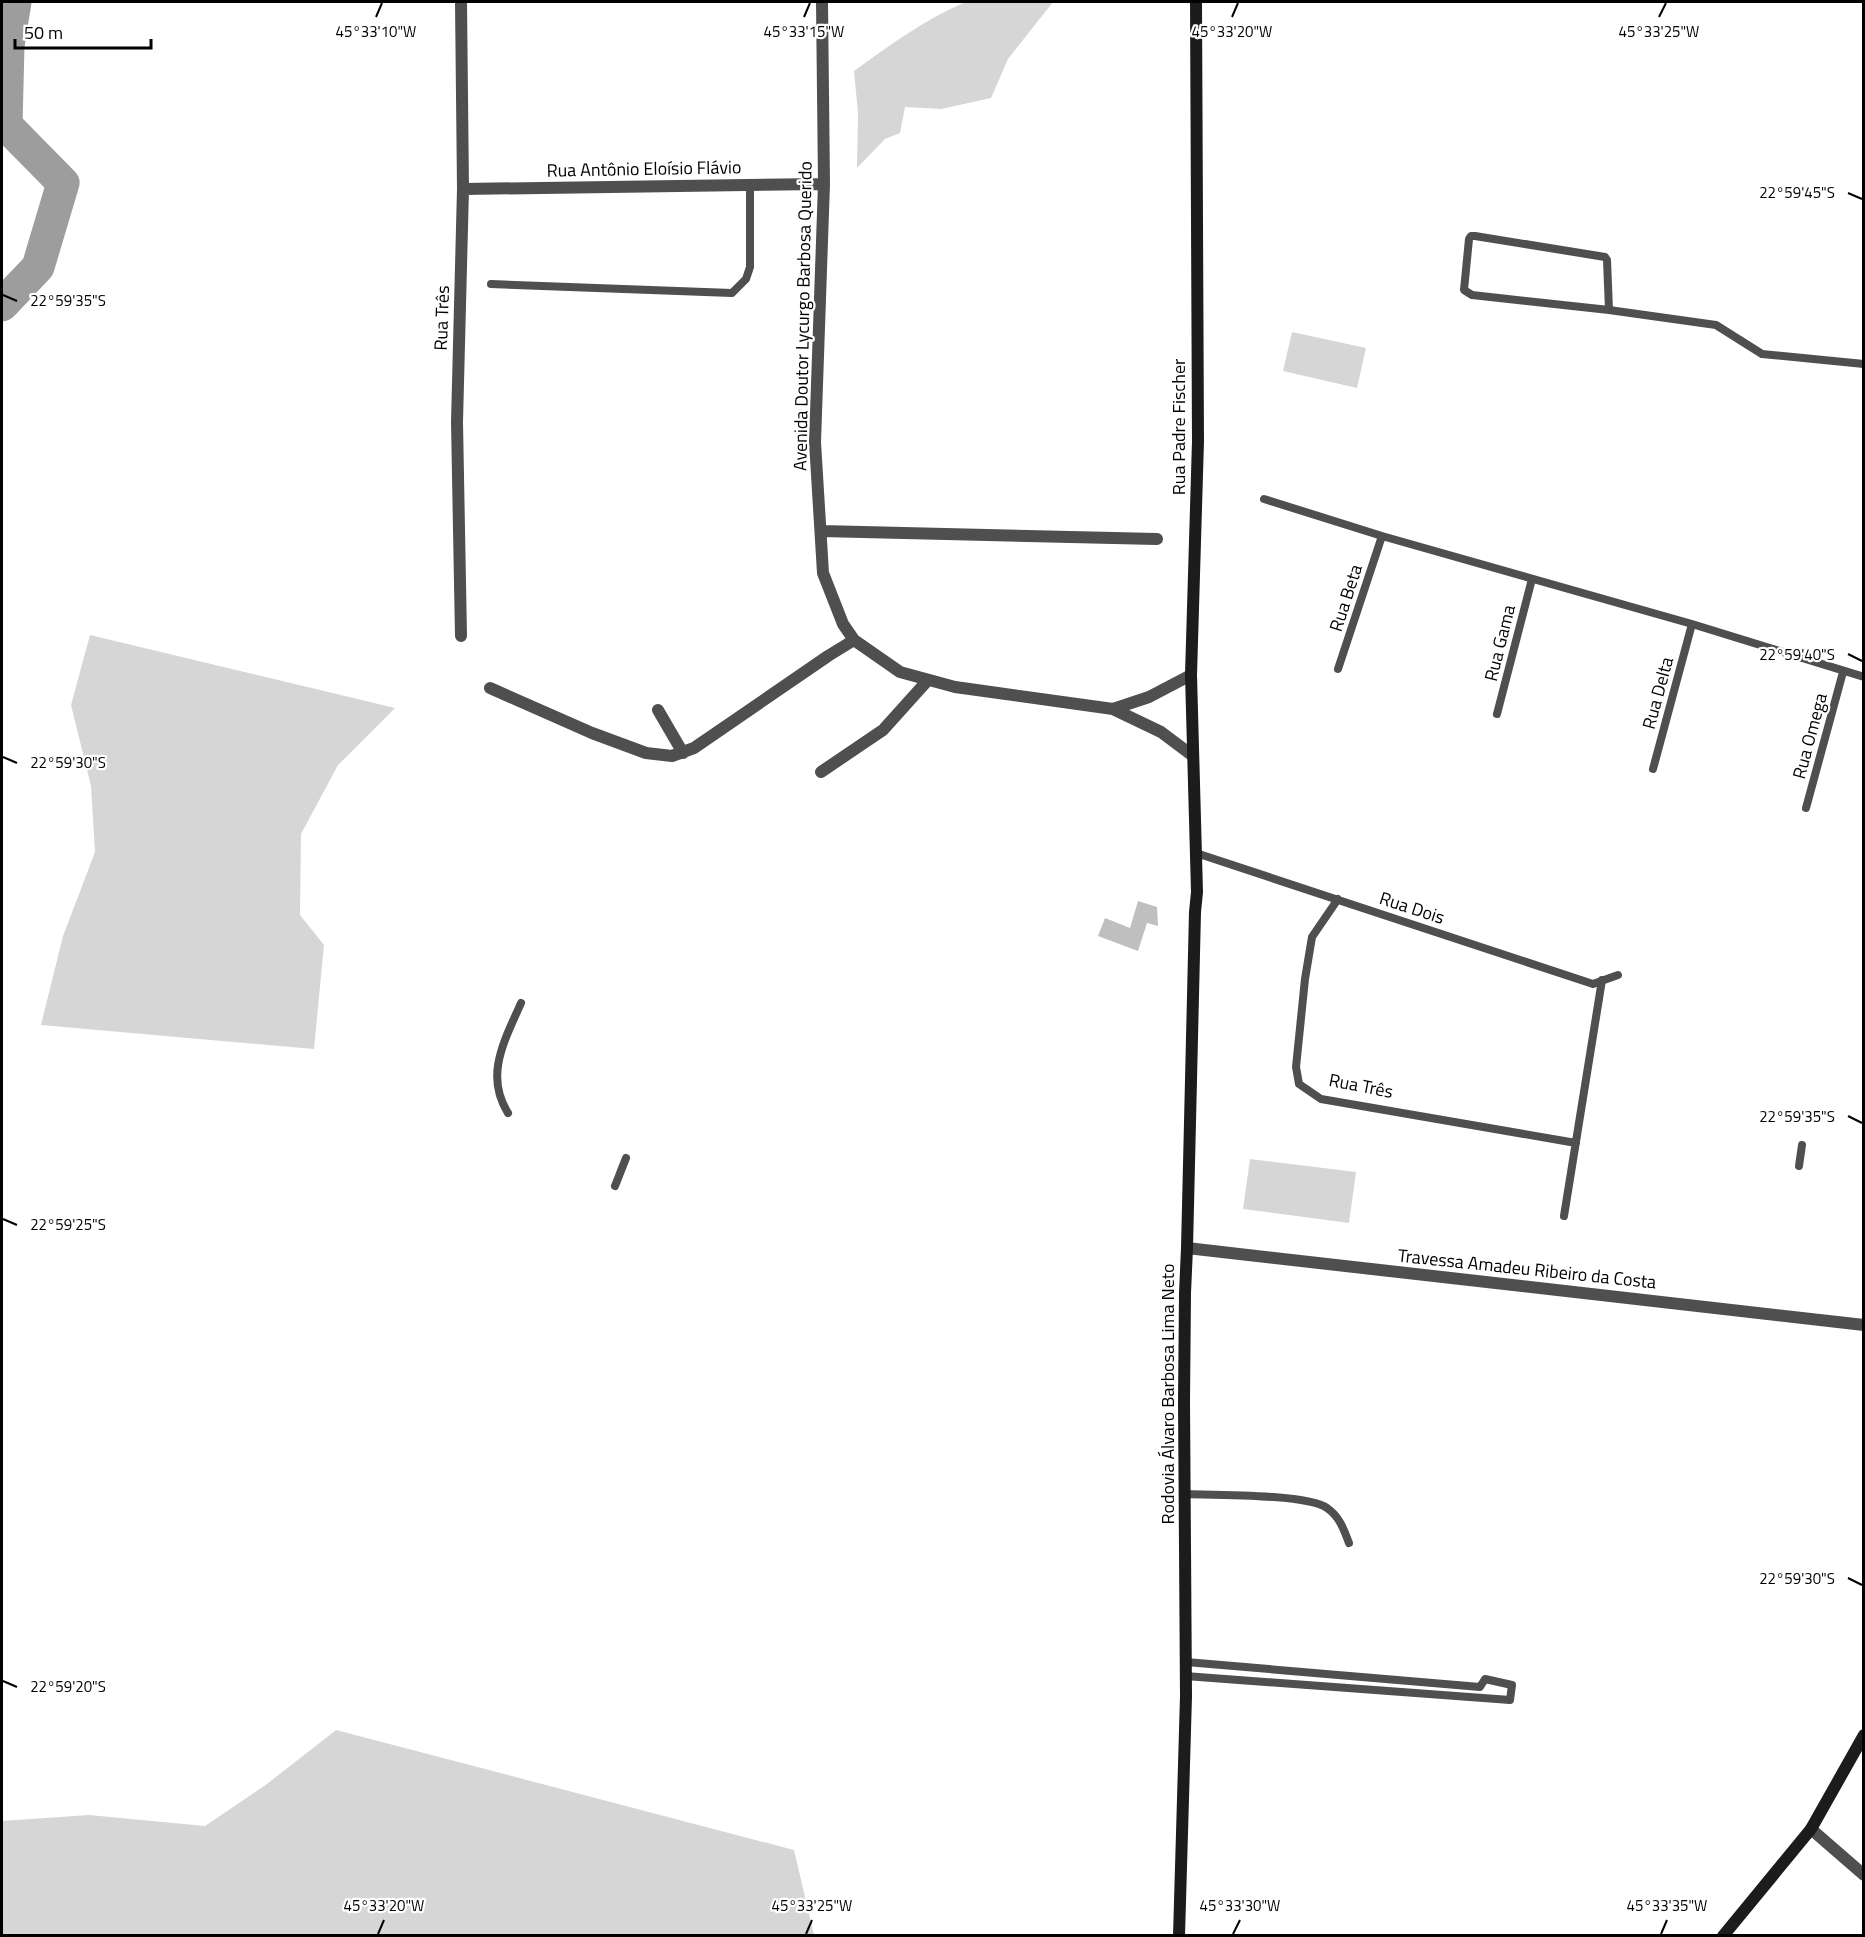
<svg xmlns="http://www.w3.org/2000/svg" width="1865" height="1937" font-family="'Titillium Web',sans-serif">
  <style>
    .green { fill: #d6d6d6 }
    .lines { fill: none; stroke-linecap: round; stroke-linejoin: round }
    .river { stroke: #9d9d9d; stroke-width: 33 }
    .building { fill: #bfbfbf }
    .lane { stroke: #4f4f4f; stroke-width: 8 }
    .street { stroke: #4f4f4f; stroke-width: 12 }
    .secondary { stroke: #1c1c1c; stroke-width: 12 }
    .ticks { fill: none; stroke: #000; stroke-width: 2 }
    .labels { text-anchor: middle; stroke-width: 4.5; stroke-linejoin: round; paint-order: stroke }
    .street-label { font-size: 18px; fill: #000; stroke: #fff }
    .ticks-label { font-size: 15px; text-anchor: middle; fill: #000; stroke: #fff; stroke-width: 4.5; stroke-linejoin: round; paint-order: stroke }
  </style>
  <rect width="100%" height="100%" fill="#fff"/>
  <path class="green" d="M966,2h87l-45,57 -17,39 -50,11 -36,-2 -5,26 -15,6 -28,29 1,-55 -4,-42c36,-26 71,-52 112,-69z
    M1292,332l74,16 -9,40 -74,-17z
    M90,635l305,73 -57,57 -37,69 -1,81 24,30 -10,104 -273,-24 22,-89 32,-84 -4,-66 -20,-81z
    M1250,1159l106,13 -7,51 -106,-14z
    M336,1730l458,120 20,85h-812v-114l87,-6 116,11 62,-42z"/>
  <g class="lines">
    <path class="river" d="M2,305l36,-38 25,-84 -57,-58 2,-79 7,-44"/>
  </g>
  <path class="building" d="M1138,901l19,6 1,19 -11,-3 -9,28 -40,-15 7,-18 25,10z"/>
  <g class="lines">
    <path class="lane" d="M491,284l241,9 14,-14 4,-12v-82
      M1609,310l-2,-50 -2,-3 -130,-21h-4l-2,3 -5,51 8,5 137,15 107,15 46,29 102,10
      M1264,499l118,37 310,88 172,53
      M1338,669l44,-133
      M1497,714l35,-135
      M1653,769l39,-145
      M1806,808l37,-136
      M1196,853l397,131 25,-9
      M1338,899l-26,38 -7,42 -9,88 3,17 22,15 255,44
      M508,1113c-24,-38 -3,-73 13,-110
      M1799,1166l3,-21
      M615,1186l11,-28
      M1564,1216l38,-236
      M1184,1494c27,1 125,0 143,14 13,9 17,22 22,35
      M1185,1676l325,24 2,-15 -27,-6 -5,8 -294,-25"/>
    <path class="street" d="M822,2l2,182 -9,258 8,131 20,51 11,16 46,32 55,15 158,22 48,23 32,24
      M463,189l361,-5
      M821,531l336,8
      M461,636l-4,-214 6,-233 -2,-187
      M490,688l102,45 54,20 26,3 22,-8 134,-92 26,-16
      M1113,709l36,-12 42,-22
      M658,710l25,43
      M821,772l62,-42 45,-50
      M1187,1248l677,77
      M1811,1829l53,46"/>
    <path class="secondary" d="M1179,1936l7,-240 -2,-295 1,-108 2,-45 8,-336 2,-20 -6,-217 7,-234 -2,-439
      M1723,1936l88,-107 53,-94"/>
  </g>
  <path class="ticks" d="M376,17l6,-14M804,17l6,-14M1232,17l6,-14M1659,17l7,-14M1848,193l14,6M3,295l14,6M1848,654l14,7M3,757l14,6M1848,1116l14,7M3,1219l14,6M1848,1578l14,7M3,1681l14,6M378,1934l6,-14M806,1934l6,-14M1233,1934l7,-14M1661,1934l6,-14"/>
  <g class="labels">
    <g class="street-label">
      <text transform="translate(644 169) rotate(-1)" y="6">Rua Antônio Eloísio Flávio</text>
      <text transform="translate(803 316) rotate(-89)" y="6">Avenida Doutor Lycurgo Barbosa Querido</text>
      <text transform="translate(442 318) rotate(-88)" y="6">Rua Três</text>
      <text transform="translate(1179 427) rotate(-90)" y="6">Rua Padre Fischer</text>
      <text transform="translate(1346 598) rotate(-72)" y="6">Rua Beta</text>
      <text transform="translate(1500 643) rotate(-76)" y="6">Rua Gama</text>
      <text transform="translate(1658 693) rotate(-75)" y="6">Rua Delta</text>
      <text transform="translate(1810 736) rotate(-75)" y="6">Rua Omega</text>
      <text transform="translate(1412 908) rotate(18)" y="6">Rua Dois</text>
      <text transform="translate(1361 1086) rotate(11)" y="6">Rua Três</text>
      <text transform="translate(1527 1269) rotate(6)" y="6">Travessa Amadeu Ribeiro da Costa</text>
      <text transform="translate(1168 1394) rotate(-90)" y="6">Rodovia Álvaro Barbosa Lima Neto</text>
    </g>
  </g>
  <g class="ticks-label">
    <text x="804" y="37">45°33'15"W</text>
    <text x="1232" y="37">45°33'20"W</text>
    <text x="1659" y="37">45°33'25"W</text>
    <text x="376" y="37">45°33'10"W</text>
    <text x="1797" y="198">22°59'45"S</text>
    <text x="68" y="306">22°59'35"S</text>
    <text x="1797" y="660">22°59'40"S</text>
    <text x="68" y="768">22°59'30"S</text>
    <text x="1797" y="1122">22°59'35"S</text>
    <text x="68" y="1230">22°59'25"S</text>
    <text x="1797" y="1584">22°59'30"S</text>
    <text x="68" y="1692">22°59'20"S</text>
    <text x="384" y="1911">45°33'20"W</text>
    <text x="812" y="1911">45°33'25"W</text>
    <text x="1240" y="1911">45°33'30"W</text>
    <text x="1667" y="1911">45°33'35"W</text>
  </g>
  <rect width="1865" height="1937" fill="none" stroke="#000000" stroke-width="6"/>
  <path d="M15 39v9h136v-9" fill="none" stroke="#000000" stroke-width="3"/>
  <text x="24" y="39" font-size="18" fill="#000000" stroke="#ffffff" stroke-width="4.5" paint-order="stroke">50 m</text>
</svg>
